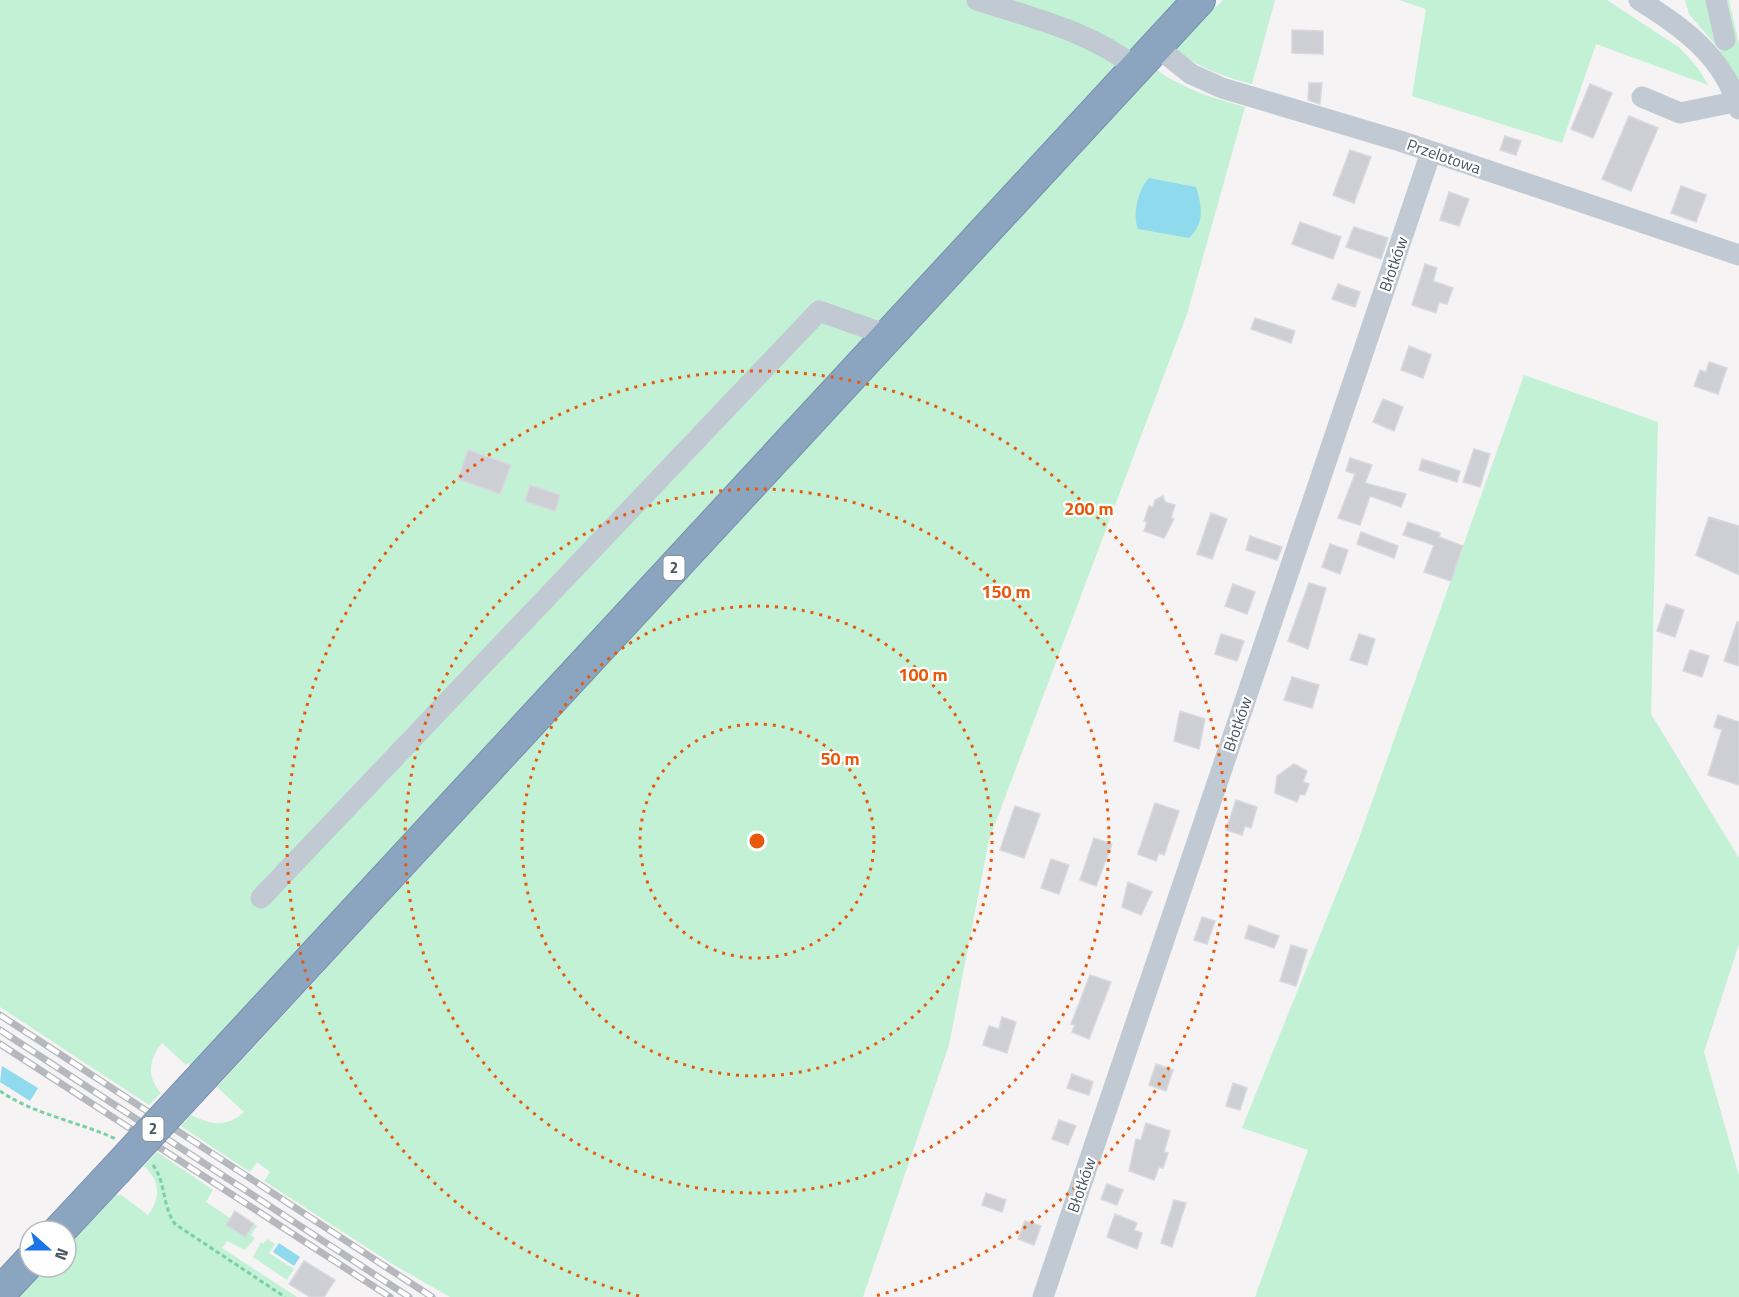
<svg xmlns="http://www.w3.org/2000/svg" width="1739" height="1297" font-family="'Titillium Web',sans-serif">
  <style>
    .green { fill: #c3f1d5 }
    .water { fill: #90daee }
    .building { fill: #cdcfd5; stroke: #d7d9de; stroke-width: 1.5 }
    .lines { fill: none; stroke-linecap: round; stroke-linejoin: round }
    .highway-casing { stroke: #7690ad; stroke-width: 34 }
    .path { stroke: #7ad0a6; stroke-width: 3; stroke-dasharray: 4.5 3; stroke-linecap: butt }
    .minor { stroke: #c1cad2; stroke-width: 21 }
    .highway { stroke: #8ba5c1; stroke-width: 32 }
    .rail-casing { stroke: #b5b8bd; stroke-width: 7 }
    .rail { stroke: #fff; stroke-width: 4.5; stroke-dasharray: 14; stroke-linecap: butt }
    .highway-bridge-casing { stroke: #7690ad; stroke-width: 34; stroke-linecap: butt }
    .highway-bridge { stroke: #8ba5c1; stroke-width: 32 }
    .ring { fill: none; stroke: #e8590c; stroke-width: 3; stroke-dasharray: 3 6 }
    .labels { text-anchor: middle; stroke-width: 4.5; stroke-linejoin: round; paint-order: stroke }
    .shield { fill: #fff; stroke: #808990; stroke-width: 1.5 }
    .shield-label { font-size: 15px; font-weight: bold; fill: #4a5661 }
    .street-label { font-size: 16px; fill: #4a5661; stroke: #fff }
    .centre { fill: #e8590c; stroke: #fff; stroke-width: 3 }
    .ring-label { font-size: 18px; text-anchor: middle; font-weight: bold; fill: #e8590c; stroke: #fff; stroke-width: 4.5; stroke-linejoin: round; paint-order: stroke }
  </style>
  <rect width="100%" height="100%" fill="#f5f3f3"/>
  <path class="green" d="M0,0h1180l-988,1066 -4,-3 -2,2 -24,-22c-13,16 -16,34 -1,50l-12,12 -149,-98z
    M1223,0h52l-23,84c-30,-8 -54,-16 -78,-36z
    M1399,0h208l73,48 18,20 10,17 -112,-41 -34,99 -150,-47 14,-87z
    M1685,0h44l10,44v38l-21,-34 -29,-34z
    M1155,69c29,20 57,29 90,38l-58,207 -198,526 -40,205 -86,252h-413l-56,-32 -130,-84 6,-9 -13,-10 -7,10 -69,-46 10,-11c21,10 35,13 53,-3l-27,-25z
    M1524,375l134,47 -7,292 88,144v86l-35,108 35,124v121h-484l53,-147 -66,-22 116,-287z
    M157,1152l56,38 -7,12 24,16 -4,7 19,12 9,-13 3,2 -6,9 4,3 -10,12 -18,-9 -5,7 75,49h-279l28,-30h20v-21l49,-53 3,3 2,-2 28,21c13,-17 12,-34 -4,-49z
    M267,1239l8,5 -6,9 25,16 -7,11 -34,-23 8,-15 2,2z"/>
  <path class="water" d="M1149,178l47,9c6,19 9,36 -7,51l-51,-9c-6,-15 0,-39 11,-51z
    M2,1066l36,22 -8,13 -30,-19z
    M279,1243l21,14 -6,9 -21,-14z"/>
  <path class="building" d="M1292,30l31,1v23l-31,-1z
    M1309,83h13l-2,21 -12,-4z
    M1590,84l22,9 -19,45 -22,-9z
    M1629,116l29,12 -27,63 -29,-12z
    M1505,136l16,5 -5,14 -16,-5z
    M1350,150l21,7 -17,46 -21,-8z
    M1681,186l25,9 -10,27 -25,-9z
    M1449,192l20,7 -10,27 -19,-6z
    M1300,222l41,15 -8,22 -41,-15z
    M1354,227l34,11 -7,21 -35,-12z
    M1425,264l12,4 -4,13 20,7 -6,16 -8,-2 -3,11 -24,-8z
    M1338,284l22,8 -5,15 -23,-8z
    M1255,318l40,13 -4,12 -40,-14z
    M1409,346l22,9 -8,23 -22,-8z
    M1709,362l18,6 -9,26 -24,-8 6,-16 6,2z
    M1383,399l20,8 -9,24 -21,-9z
    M1474,449l16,5 -10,33 -17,-5z
    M468,450l43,15 -11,29 -42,-15z
    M1350,458l22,7 -7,18 41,11 -5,13 -31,-11 -10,29 -22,-7 17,-44 -9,-3z
    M1422,459l38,12 -3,11 -38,-12z
    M530,485l30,10 -5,16 -30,-10z
    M1163,496l2,6 10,3 -4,13 3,1 -10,19 -20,-7 3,-9 -3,-1 5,-15 4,1 2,-7z
    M1211,513l16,6 -15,40 -15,-5z
    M1709,517l30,9v49l-43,-20z
    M1408,522l32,11 -1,4 24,9 -12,35 -27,-9 10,-27 -31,-10z
    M1361,532l37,14 -4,12 -37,-14z
    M1250,536l32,11 -5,13 -31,-10z
    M1330,544l18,6 -8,24 -18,-7z
    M1309,583l17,5 -18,61 -20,-8z
    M1233,584l22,8 -8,22 -22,-8z
    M1666,604l18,6 -9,27 -18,-6z
    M1737,622h2v44l-15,-5z
    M1221,634l23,7 -7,20 -22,-7z
    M1359,634l16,5 -8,26 -17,-5z
    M1690,650l19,6 -7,21 -19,-6z
    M1292,677l27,8 -7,23 -28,-8z
    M1180,711l25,8 -6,30 -25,-8z
    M1718,715l21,7v63l-31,-10 14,-45 -8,-3z
    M1294,764l13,7 -4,11 6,2 -4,11 -5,-1 -3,8 -22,-9 2,-17z
    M1236,800l21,7 -6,21 -6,-2 -3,9 -16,-5z
    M1155,803l24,8 -15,44 -5,-2 -3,8 -18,-7z
    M1015,806l25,8 -16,44 -24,-8z
    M1094,838l18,6 -16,42 -16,-6z
    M1051,859l18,6 -10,29 -18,-6z
    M1128,882l24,10 -11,23 -19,-8z
    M1202,917l13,4 -8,23 -13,-4z
    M1249,925l30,11 -5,12 -29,-10z
    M1291,945l16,5 -11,36 -16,-5z
    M1090,975l21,7 -22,57 -17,-7 3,-7 -4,-1z
    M1002,1017l14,5 -9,31 -24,-8 6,-19 10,3z
    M1156,1064l17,6 -7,21 -17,-6z
    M1072,1074l21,8 -4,13 -22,-7z
    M1233,1083l14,5 -7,22 -14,-4z
    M1059,1120l17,6 -8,19 -16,-6z
    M1146,1123l24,8 -6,21 4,1 -5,15 -4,-1 -5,13 -25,-9 7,-32 5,1z
    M1107,1184l16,6 -6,15 -16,-6z
    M986,1193l20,7 -4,12 -20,-7z
    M1174,1200l12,3 -14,44 -11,-4z
    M235,1211l19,13 -9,13 -19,-12z
    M1115,1214l22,9 -3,7 8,3 -5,16 -30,-12z
    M1025,1221l16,5 -7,19 -16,-6z
    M304,1261l31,19 -11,17h-14l-21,-13z"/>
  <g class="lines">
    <g class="highway-casing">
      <path id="highway" d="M192,1088l1007,-1088
        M59,1231l56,-60
        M0,1293l30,-32"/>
    </g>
    <path class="path" d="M0,1091c35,24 77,30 116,48
      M153,1165c13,17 9,41 22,59l110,73"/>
    <path class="minor" d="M977,0c54,18 114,31 159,68
      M1639,0c44,27 85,57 100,109
      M1716,0l9,40
      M1156,46l35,28 31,14 178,53 339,114
      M1642,97l38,16 59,-12
      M261,898l558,-587 68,24
      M1043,1297l388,-1145"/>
    <use href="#highway" class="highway"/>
    <g class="rail-casing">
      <path id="rail" d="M0,1015l432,282
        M0,1030l409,267
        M0,1044l390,253"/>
    </g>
    <use href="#rail" class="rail"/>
    <g class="highway-bridge-casing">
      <path id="highway-bridge" d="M115,1171l77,-83"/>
    </g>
    <use href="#highway-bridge" class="highway-bridge"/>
  </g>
  <g class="ring">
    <circle cx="757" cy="841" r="117"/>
    <circle cx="757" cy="841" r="235"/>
    <circle cx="757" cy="841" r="352"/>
    <path d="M639 1296A470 470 0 1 1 875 1296"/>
  </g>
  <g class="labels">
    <g class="shield">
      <rect x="663.5" y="556" width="21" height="24" rx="4.5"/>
      <rect x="142.5" y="1117" width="21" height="24" rx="4.5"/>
    </g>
    <g class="shield-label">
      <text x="674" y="573">2</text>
      <text x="153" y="1134">2</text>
    </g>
    <g class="street-label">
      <text transform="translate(1444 156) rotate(19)" y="6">Przelotowa</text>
      <text transform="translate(1393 264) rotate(-71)" y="6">Błotków</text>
      <text transform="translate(1237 724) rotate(-71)" y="6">Błotków</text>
      <text transform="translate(1081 1185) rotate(-71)" y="6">Błotków</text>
    </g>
  </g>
  <circle cx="757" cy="841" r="9" class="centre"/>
  <g class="ring-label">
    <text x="1089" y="515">200 m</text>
    <text x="1006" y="598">150 m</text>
    <text x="923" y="681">100 m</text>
    <text x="840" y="765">50 m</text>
  </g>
  <g transform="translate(48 1249) rotate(111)"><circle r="28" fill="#ffffff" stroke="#b7bbc0" stroke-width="1.5"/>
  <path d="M0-4.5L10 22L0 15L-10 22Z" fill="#1a73e8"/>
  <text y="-9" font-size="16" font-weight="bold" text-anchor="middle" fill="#4a5661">N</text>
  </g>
</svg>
